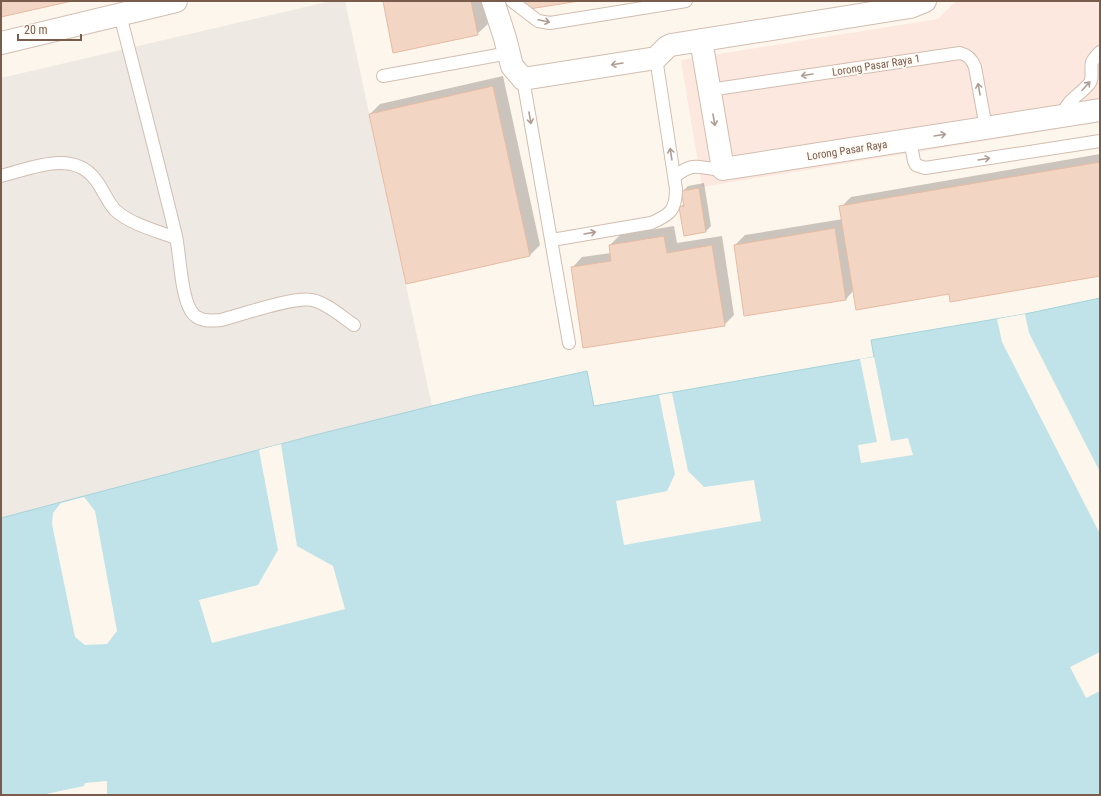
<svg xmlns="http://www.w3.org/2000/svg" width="1101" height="796" font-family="'Roboto Condensed',sans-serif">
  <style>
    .commercial { fill: #fde8e0 }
    .industrial { fill: #efe9e4 }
    .water { fill: #bfe3e8; stroke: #a5d3da }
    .pier { fill: #fdf6ec }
    .shadow { fill: #0003 }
    .building { fill: #f3d5c3; stroke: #e6bba3 }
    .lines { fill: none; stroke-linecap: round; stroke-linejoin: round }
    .lane-casing { stroke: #d1beb0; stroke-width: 14 }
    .street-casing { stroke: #d1beb0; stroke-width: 24 }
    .lane { stroke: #fff; stroke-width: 12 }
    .street { stroke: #fff; stroke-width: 22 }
    .oneway { stroke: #af9d94 }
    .labels { text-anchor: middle; stroke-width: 3.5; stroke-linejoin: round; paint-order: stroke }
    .street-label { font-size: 11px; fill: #7a5c4d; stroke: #fffaf3 }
  </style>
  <rect width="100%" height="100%" fill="#fdf6ec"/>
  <path class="commercial" d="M956,1h144v121l-398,65 -21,-127 257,-41z"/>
  <path class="industrial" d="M331,1h14l87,405 -121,30 -310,82v-440z"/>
  <path class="water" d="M1100,298v497h-1099v-277l310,-82 161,-40 115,-25 7,35 280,-49 -3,-17 154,-26z"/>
  <path class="pier" d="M1025,314l4,19 71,139v62l-98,-192 -5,-23z
    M874,357l17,84 17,-3 5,17 -52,8 -3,-18 19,-3 -17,-83z
    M672,393l16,78 16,16 50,-7 7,41 -137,24 -8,-44 51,-10 8,-17 -16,-79z
    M281,444l16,102 36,20 12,43 -133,34 -13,-43 59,-15 20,-35 -19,-100z
    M84,497l11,14 22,120 -10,13 -22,1 -10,-8 -23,-113 1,-11 8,-10z
    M1100,652v39l-14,7 -16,-31z
    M107,781v14h-66l43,-9 1,-3z"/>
  <path class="shadow" d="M384,1h99l5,23 -11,10z
    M503,76l37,169 -10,10 -160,-141 10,-10z
    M1100,154v121l-246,15 -8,9 -111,-54 10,-10 98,-16 -2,-12 10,-10z
    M704,183l7,43 -5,5 -26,-24 5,-4 -2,-12 5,-5z
    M674,226l3,17 45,-7 12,79 -10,10 -152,-57 10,-11 29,-4 -1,-8 10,-10z"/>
  <path class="building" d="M1,1h71l-71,16z
    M383,1h88l7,34 -85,18z
    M521,1h58l-56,9z
    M493,86l37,170 -124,28 -37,-170z
    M1100,162v114l-150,26 -1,-8 -93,16 -17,-104z
    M699,188l7,44 -22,4 -5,-29 5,-1 -3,-15z
    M835,228l11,72 -102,16 -10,-71z
    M664,236l3,17 45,-8 13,81 -142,22 -12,-81 40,-6 -2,-16z"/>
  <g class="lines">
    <g class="lane-casing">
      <path id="lane" d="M512,1l26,20 12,2 136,-22
        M120,15c19,73 38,147 56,221 4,20 5,59 15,75 7,11 19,10 30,9 20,-5 73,-24 91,-20 15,3 30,17 42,25
        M383,76l126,-23
        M523,79l46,264
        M709,90l251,-37c8,2 12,6 15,14l11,61
        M1063,116c2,-15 17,-21 26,-32 5,-6 1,-15 3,-22 2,-4 5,-7 8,-10
        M910,140l4,21 2,4 9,3 175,-27
        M1,176c29,-7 71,-27 94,3 8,10 12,22 20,31 15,14 42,21 61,28
        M674,177c23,-18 24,-7 49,-8
        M552,240l99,-17c19,-8 25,-13 25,-34l-20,-131"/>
    </g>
    <g class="street-casing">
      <path id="street" d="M493,1l12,37 7,28 11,13
        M701,40l22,129 377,-59
        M1,43l175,-42
        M523,79l133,-21 11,-11 4,-2 239,-38 15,-6"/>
    </g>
    <use href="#lane" class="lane"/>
    <use href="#street" class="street"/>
  </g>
  <defs><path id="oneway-shaft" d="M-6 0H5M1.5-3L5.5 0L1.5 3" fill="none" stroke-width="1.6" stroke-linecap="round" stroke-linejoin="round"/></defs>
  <g class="oneway">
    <use href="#oneway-shaft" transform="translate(544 21) rotate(12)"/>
    <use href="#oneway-shaft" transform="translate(617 64) rotate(171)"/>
    <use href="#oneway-shaft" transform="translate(807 75) rotate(171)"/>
    <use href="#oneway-shaft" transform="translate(1086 86) rotate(-48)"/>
    <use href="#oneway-shaft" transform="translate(979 89) rotate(-100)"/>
    <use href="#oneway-shaft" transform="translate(530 118) rotate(80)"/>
    <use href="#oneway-shaft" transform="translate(714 120) rotate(80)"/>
    <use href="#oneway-shaft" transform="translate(940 135) rotate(-9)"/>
    <use href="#oneway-shaft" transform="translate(671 154) rotate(-99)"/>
    <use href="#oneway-shaft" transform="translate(984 159) rotate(-9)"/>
    <use href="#oneway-shaft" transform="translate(590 233) rotate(-10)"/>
  </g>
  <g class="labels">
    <g class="street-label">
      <text transform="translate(876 65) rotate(-9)" y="4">Lorong Pasar Raya 1</text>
      <text transform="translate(847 150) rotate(-9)" y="4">Lorong Pasar Raya</text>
    </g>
  </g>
  <rect width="1101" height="796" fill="none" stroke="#7a5c4d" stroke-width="4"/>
  <path d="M18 34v6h63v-6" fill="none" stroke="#7a5c4d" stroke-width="2"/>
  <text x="24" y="34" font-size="12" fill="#7a5c4d" stroke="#fffaf3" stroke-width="3" paint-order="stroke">20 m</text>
</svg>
